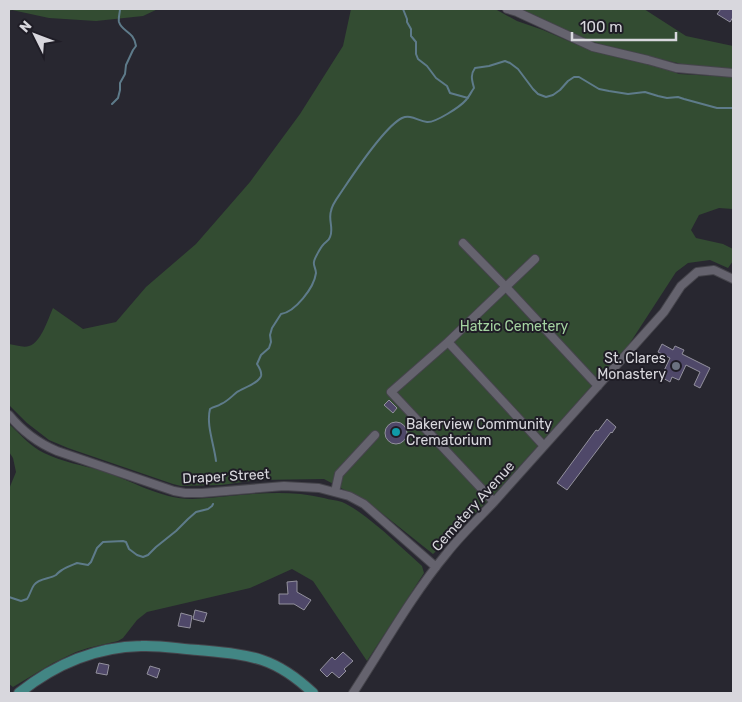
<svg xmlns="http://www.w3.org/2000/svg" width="742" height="702" font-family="Rubik,sans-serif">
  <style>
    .green { fill: #334c32 }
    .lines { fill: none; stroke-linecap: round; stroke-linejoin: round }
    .stream { stroke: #5e7b8a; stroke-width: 2 }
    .building { fill: #4f4869; stroke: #93919d }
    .minor-casing { stroke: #45444b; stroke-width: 10 }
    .major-casing { stroke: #45444b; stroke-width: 12 }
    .minor { stroke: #65636e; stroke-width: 8 }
    .major { stroke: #428684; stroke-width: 10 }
    .worship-dot { fill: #6b7280; stroke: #1f1d26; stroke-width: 2 }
    .culture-dot { fill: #0f9aa8; stroke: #1f1d26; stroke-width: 2 }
    .labels { text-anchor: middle; stroke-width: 4; stroke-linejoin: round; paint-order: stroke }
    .park-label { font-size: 14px; fill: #a4d3a1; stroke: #1f1d26 }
    .poi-label { font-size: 14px; fill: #d8d7dd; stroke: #1f1d26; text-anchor: end }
    .street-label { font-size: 14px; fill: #d8d7dd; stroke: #1f1d26 }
  </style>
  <rect width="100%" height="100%" fill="#282730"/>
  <path class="green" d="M9,9h149l-15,7 -47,5 -47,-3 -37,-8 -3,1z
    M351,9h144l22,12 26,9 44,19 59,13 33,12 54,3v132l-14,-1 -20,7 -8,15 5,8 27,6 10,5v12l-5,7 -18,-8 -22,3 -12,9 -48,74 -138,153 -57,55 -64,-51 -45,-24 -67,1 -36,5 -40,1 -8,-2 -105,-36 -19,-8 -22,-17 -18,-18v-61c6,1 15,4 20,2 12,-3 19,-27 24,-38l30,21 33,-7 30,-35 50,-43 54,-62 50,-68 43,-68z
    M520,9h124l42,27 47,10v24l-47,-5 -81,-19 -25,-9z
    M9,424c11,10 21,22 35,29 18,9 38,12 58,18 29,9 58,28 90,28 45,-2 86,-12 132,-1 6,2 12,2 18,4 11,5 20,12 29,19 18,14 34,30 51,45l2,7 -57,88 -54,-80 -21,-12 -42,19 -103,24 -10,8 -14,18 -5,3 -30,7 -12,4 -23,11 -40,24 -4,-3v-195l7,-17 -3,-14 -4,-6z"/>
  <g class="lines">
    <path class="stream" d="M403,9l4,10v3l4,7v7l5,6v12l2,5 9,7 9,12 11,8 3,7 18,5
      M112,104l6,-6 2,-8v-7l5,-9 1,-9 7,-15 3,-4c-2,-15 -14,-14 -17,-24 -1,-4 1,-9 1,-13
      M216,461c-2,-17 -10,-36 -6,-52 4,-3 7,-2 11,-5 7,-3 11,-8 16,-12 6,-4 22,-9 24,-16 1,-4 -2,-9 -4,-12l4,-9 8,-7 2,-6 -1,-7 2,-7 9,-14c14,-2 33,-26 35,-41 0,-4 -3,-8 -2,-11 0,-3 7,-15 9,-17 2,-3 6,-4 7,-8 4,-8 -2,-18 1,-26 1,-7 7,-14 11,-20 12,-18 42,-64 60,-73 9,-4 16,3 25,4 8,1 33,-15 39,-22 3,-3 5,-8 8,-12 -2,-8 -4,-13 1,-20l14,-2 16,-5 5,2 8,6 15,20 5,5 8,3 7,-2 7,-5 8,-9 6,-4h5l20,12 10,2 19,3 17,-2 13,4 9,2 11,-1 6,2 33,9h16
      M9,597l12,4 6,-2c3,-4 4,-10 7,-14 5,-7 16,-6 22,-10 2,-2 4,-4 6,-5 4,-3 10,-5 15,-7l11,2 3,-3 6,-14 6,-6 20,-1 3,1 3,7 8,6 6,2 5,-2 8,-8 20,-16 12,-12 8,-7 12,-3 4,-3 1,-2"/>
  </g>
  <path class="building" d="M721,9h12v8l-3,5 -13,-8z
    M662,344l11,6 2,-4 9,4 -2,4 28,14 -10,20 -6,-3 6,-13 -14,-7 -7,15 -7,-3 -2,5 -9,-5 9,-19 -12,-6z
    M389,400l8,8 -4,5 -9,-8z
    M607,419l9,8 -4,6 -1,-1 -44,58 -10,-7 39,-53 2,1z
    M385 433a11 11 0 1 1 22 0a11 11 0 1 1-22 0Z
    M297,581v11l14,8 -7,10 -10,-6h-15v-10h9l-1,-12z
    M195,610l12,3 -3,9 -11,-3z
    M181,613l11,3 -2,12 -12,-2z
    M343,652l10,9 -9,8 2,2 -7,7 -7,-6 -5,5 -7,-7 12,-13 3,3z
    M99,663l10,2 -2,10 -11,-2z
    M150,666l10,3 -3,9 -10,-4z"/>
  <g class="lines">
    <g class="minor-casing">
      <path id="minor" d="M507,9l10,3 76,35 55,13 28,8 57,5
        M463,243l42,43 93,100
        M448,342l87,-83
        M9,415c13,16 29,28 48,36l117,40 11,2h17l82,-7 35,2 30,8 15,8 72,63
        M335,492l4,-18 36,-39
        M494,502l-103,-110 57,-50 96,104
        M353,693c30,-46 59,-98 94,-140 14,-18 31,-34 47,-51l170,-190 17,-26 16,-14 17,-2 19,9"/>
    </g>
    <g class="major-casing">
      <path id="major" d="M19,693c35,-28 77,-46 122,-47 19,-1 39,3 57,4 52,5 76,6 115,43"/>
    </g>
    <use href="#minor" class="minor"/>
    <use href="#major" class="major"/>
  </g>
  <circle class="worship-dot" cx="676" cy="366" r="5"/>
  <circle class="culture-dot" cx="396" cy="432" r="5"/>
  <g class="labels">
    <g class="park-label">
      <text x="514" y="331">Hatzic Cemetery</text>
    </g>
    <g class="poi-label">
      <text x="666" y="363">St. Clares<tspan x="666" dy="16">Monastery</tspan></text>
      <text x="406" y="429" text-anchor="start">Bakerview Community<tspan x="406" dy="16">Crematorium</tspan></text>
    </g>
    <g class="street-label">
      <text transform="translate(226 476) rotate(-3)" y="5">Draper Street</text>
      <text transform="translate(473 506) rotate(-48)" y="5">Cemetery Avenue</text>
    </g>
  </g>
  <rect width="742" height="702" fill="none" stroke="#d8d7dd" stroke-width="20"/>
  <g transform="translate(35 35) rotate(312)" stroke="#1f1d26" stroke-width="4" paint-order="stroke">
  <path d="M0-4L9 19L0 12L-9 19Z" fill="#d8d7dd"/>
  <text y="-8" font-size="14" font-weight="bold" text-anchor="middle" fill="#d8d7dd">N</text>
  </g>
  <path d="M572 32v8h104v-8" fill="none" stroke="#d8d7dd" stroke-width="2.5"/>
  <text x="580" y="32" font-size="15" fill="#d8d7dd" stroke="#1f1d26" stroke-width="4" paint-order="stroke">100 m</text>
</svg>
